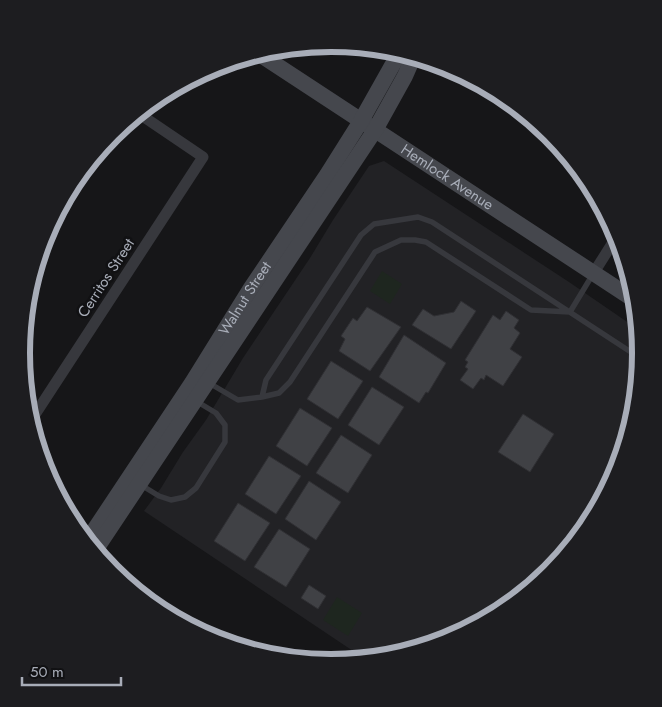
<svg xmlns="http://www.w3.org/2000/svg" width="662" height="707" font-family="Jost,sans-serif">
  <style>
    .built { fill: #222225 }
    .green { fill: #1e261f }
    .building { fill: #404145; stroke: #303034 }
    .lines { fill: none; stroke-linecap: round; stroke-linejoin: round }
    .lane { stroke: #37383d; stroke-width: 5.5 }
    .street { stroke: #37383d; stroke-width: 11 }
    .secondary { stroke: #45474d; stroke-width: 16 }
    .labels { text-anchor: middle; stroke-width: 5; stroke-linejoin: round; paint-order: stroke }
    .street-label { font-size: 15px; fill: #a8adb8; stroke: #111113 }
    .rim { fill: none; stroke: #a8adb8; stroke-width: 6 }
  </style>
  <rect width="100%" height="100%" fill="#161618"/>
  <path class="built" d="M384,161l185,121 67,46 5,26 -24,118 -67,101 -101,67 -87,17 -218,-146 17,-23 22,-36 23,-32 37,-62 67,-100 23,-38 36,-54z"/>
  <path class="green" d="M382,271l20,13 -12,20 -20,-13z
    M337,597l25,16 -14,23 -25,-16z"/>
  <path class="building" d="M461,301l15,10 -25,38 -39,-24 11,-16 11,7 20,-4z
    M367,307l34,20 -31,44 -31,-20 6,-12 -4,-3 12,-18 4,3z
    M506,311l13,9 -5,8 6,5 -10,16 12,8 -19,29 -17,-11 -2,5 -3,-2 -8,11 -13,-9 8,-11 -3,-2 3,-5 -3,-2 28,-45 7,5z
    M404,335l42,28 -18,30 -2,-1 -7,11 -40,-26z
    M331,361l32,20 -25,38 -31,-20z
    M372,387l32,20 -25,38 -31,-20z
    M300,408l32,20 -25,38 -31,-20z
    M523,414l31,20 -24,38 -32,-20z
    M341,435l31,20 -24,38 -32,-20z
    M269,456l32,20 -25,38 -31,-20z
    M309,481l32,21 -25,38 -31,-21z
    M238,503l32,20 -25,38 -31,-20z
    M279,529l31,20 -24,38 -32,-20z
    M309,585l17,11 -8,13 -17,-11z"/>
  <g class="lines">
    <path class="lane" d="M209,383l29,17 24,-3 17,-4 11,-11 85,-130 26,-12h14l11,2 105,68 39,2 23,-38
      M262,397l4,-17 95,-145 13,-11 44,-7 14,5 208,136
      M141,485l18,11 12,4 14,-3 11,-9 29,-46v-17l-9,-12 -20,-12"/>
    <path class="street" d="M593,274l24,-38
      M34,416l169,-259 -62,-42"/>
    <g class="secondary">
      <path id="s1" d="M264,57l366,240"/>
      <path id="s2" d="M89,538l103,-155 59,-95 76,-113 34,-54 36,-64"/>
      <path d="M96,549l279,-419 30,-54 7,-16"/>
    </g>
  </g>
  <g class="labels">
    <g class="street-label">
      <text dy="5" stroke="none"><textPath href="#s1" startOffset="219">Hemlock Avenue</textPath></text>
      <text transform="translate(106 278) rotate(-57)" y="5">Cerritos Street</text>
      <text dy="5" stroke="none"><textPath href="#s2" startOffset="286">Walnut Street</textPath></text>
    </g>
  </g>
  <path d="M0 0H662V707H0ZM30 353a301 301 0 1 1 602 0a301 301 0 1 1-602 0Z" fill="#1d1d20" fill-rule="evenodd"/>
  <path class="rim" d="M30 353a301 301 0 1 1 602 0a301 301 0 1 1-602 0Z"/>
  <path d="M22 677v8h99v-8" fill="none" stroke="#a8adb8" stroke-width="2.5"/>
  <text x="30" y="677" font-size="15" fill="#a8adb8" stroke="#111113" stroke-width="4" paint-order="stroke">50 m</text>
</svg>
